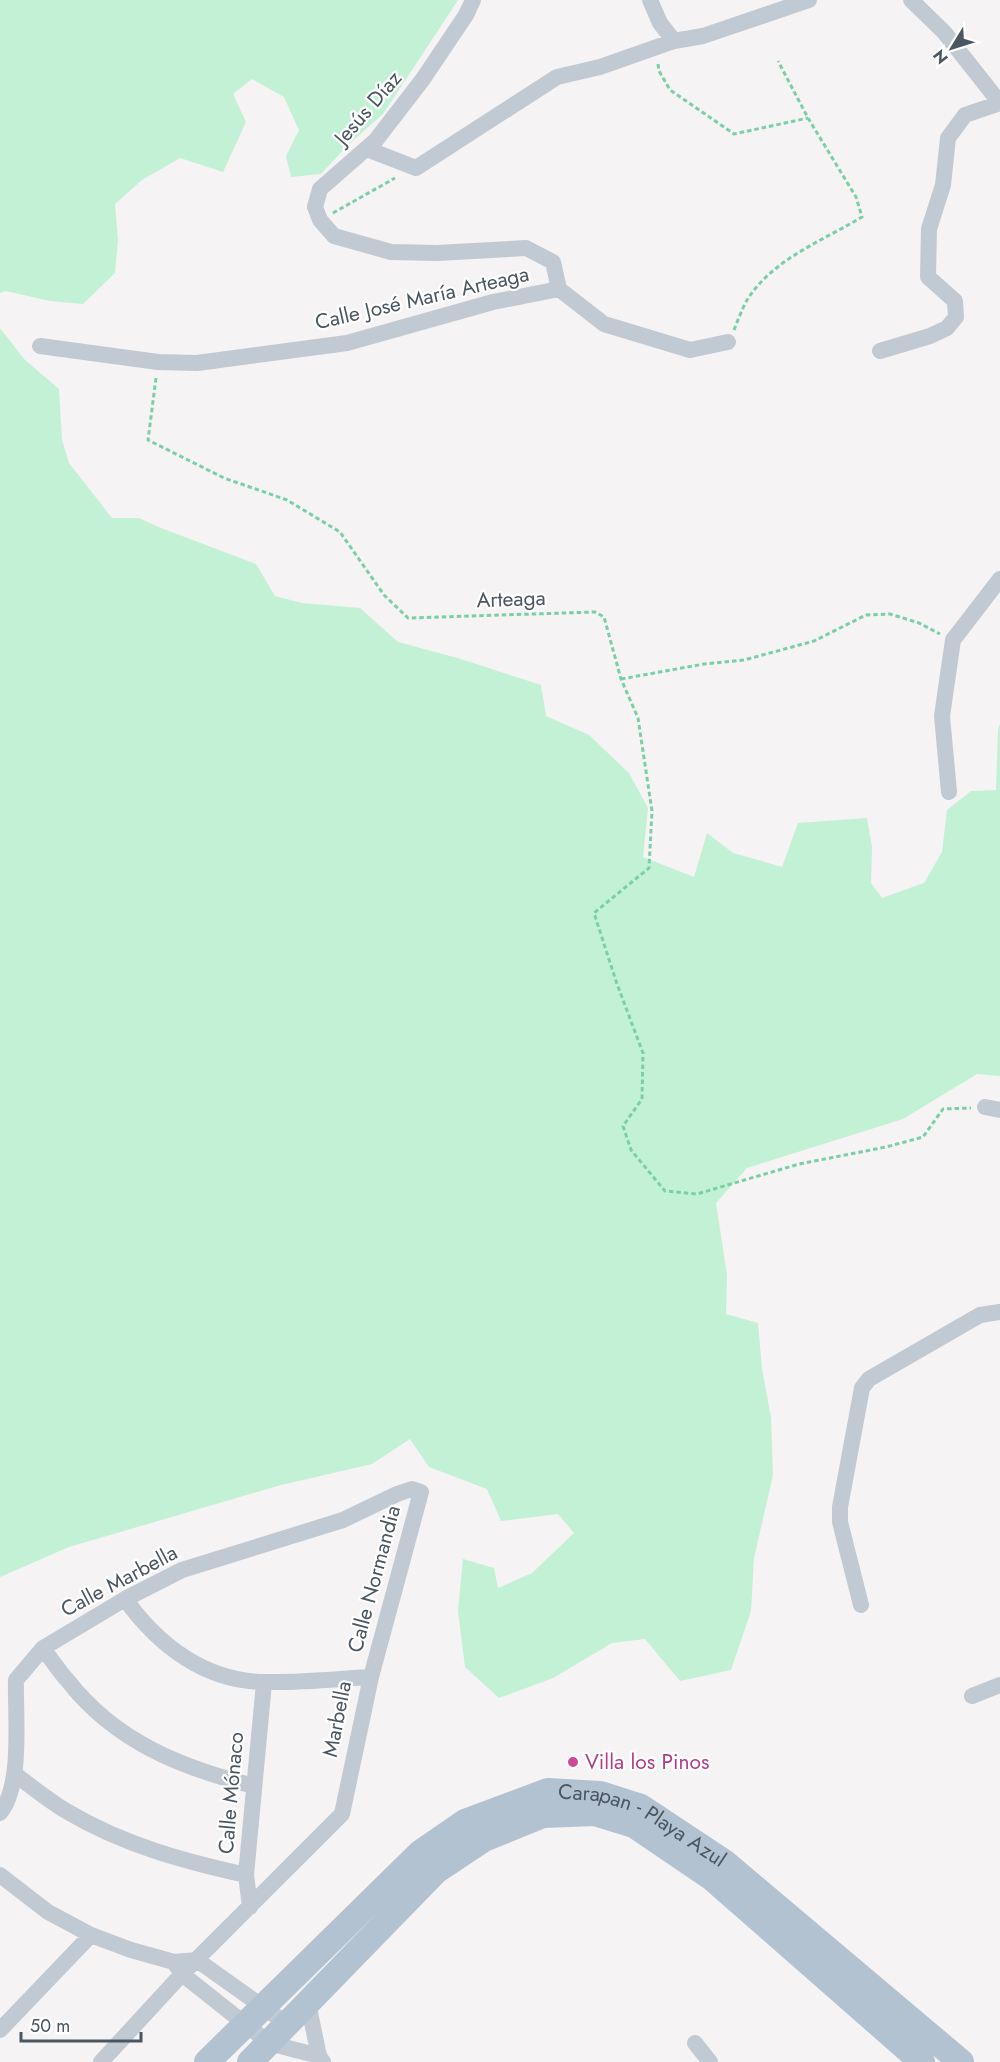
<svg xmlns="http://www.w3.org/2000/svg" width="1000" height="2062" font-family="Jost,sans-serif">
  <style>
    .green { fill: #c3f1d5 }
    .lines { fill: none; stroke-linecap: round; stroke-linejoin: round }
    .path { stroke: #7ad0a6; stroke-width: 3; stroke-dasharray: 4.5 3; stroke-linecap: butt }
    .street { stroke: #c1cad2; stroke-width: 16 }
    .primary { stroke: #b3c2d1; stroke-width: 26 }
    .hotel-dot { fill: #d1479c; stroke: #fff; stroke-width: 2 }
    .labels { text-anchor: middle; stroke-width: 4.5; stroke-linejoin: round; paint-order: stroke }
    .street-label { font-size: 21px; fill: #4a5661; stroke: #fff }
    .hotel-label { font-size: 21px; fill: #b23c85; stroke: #fff; text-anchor: start }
  </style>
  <rect width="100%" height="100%" fill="#f5f3f3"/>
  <path class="green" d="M0,0h458l-75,114 -35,31 -27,29 -30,3 -5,-21 13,-26 -15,-33 -32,-18 -19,15 13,28 -23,50 -43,-14 -38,22 -27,24 3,36 -3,33 -32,31 -33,-3 -44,-10 -6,2z
    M0,328l24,31 35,30 3,51 7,23 43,55h27l22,10 95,36 19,32 27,7 58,5 38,34 63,17 80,26 5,31 43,19 40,38 19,35 -5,49 51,20 13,-44 26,20 49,14 16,-44 69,-5 5,29 -1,36 11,15 42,-15 18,-31 5,-42 24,-19 25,-1 2,-60 2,-6v352l-23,-2 -74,45 -156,49 -31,35 11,72 -1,39 32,9 4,46 9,48 2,58 -19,83 -3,53 -20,59 -51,11 -35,-42 -33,4 -59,35 -54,20 -34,-31 -7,-56 5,-52 31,9 4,20 34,-15 42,-40 -16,-19 -57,7 -14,-32 -58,-22 -19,-28 -38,25 -91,21 -212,62 -69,30z"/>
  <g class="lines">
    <path class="path" d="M658,64l1,7 11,19 64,44 74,-16
      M333,213l62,-35
      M734,330c4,-10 8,-21 13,-30 26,-41 75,-59 115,-83l-6,-20 -48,-79 -30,-57
      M156,378l-8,62 76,38 63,22 53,32 44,63 24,23 187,-6 9,5 17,62 17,39 14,93 -3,57 -55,45 23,71 26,69 -1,46 -19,27 8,24 34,41 32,3 102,-30 87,-17 37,-10 20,-28 28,-1
      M621,679l83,-15 40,-4 70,-19 52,-26 24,-1 29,9 21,11"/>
    <path class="street" d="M473,0l-7,15 -43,64 -47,61 -56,49 -5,18 5,13 14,16 57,16 46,1 89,-5 27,14 6,27
      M650,0l10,23 14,18
      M911,0l33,32 56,71
      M367,149l49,19 141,-91 43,-10 74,-26 29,-5 106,-36
      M40,346l118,16 39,1 150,-20 146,-41 66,-13 45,35 86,26 38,-8
      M880,351l50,-15 17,-8 9,-11 -1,-16 -27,-24 1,-48 14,-44 5,-47 17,-23 35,-12
      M949,792l-7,-76 11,-76 47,-61
      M985,1107l15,3
      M125,1599c34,47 81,83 141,83 34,1 70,-3 105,-5
      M861,1605l-21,-83v-15l22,-119 7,-9 111,-64 20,-3
      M43,1648c8,11 16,23 25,33 48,61 114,87 186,105
      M972,1696l28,-11
      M15,1774c17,13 34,27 53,38 56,33 115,49 178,63
      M0,1813c23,-28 15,-97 16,-133l27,-32 82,-49 57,-29 161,-50 54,-26 15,-5 9,3 -50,185 -29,137 -160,160 -81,88
      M0,1875l48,37 43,23 40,15 43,12 23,-2 90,64
      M250,1907l-4,-32 18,-192
      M176,1965l6,9 87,69 50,13
      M308,2003l11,53 4,6
      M0,2030l91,-95
      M695,2043l15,19"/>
    <g class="primary">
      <path id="s1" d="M207,2062l213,-209 45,-31 83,-31 52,3 41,13 83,55 237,200"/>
      <path d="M250,2062l186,-191 48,-32 59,-24 52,-2 39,12 78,53 210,184"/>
    </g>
  </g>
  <circle class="hotel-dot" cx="573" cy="1762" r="6"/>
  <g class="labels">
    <g class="street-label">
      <text transform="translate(368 108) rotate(-49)" y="7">Jesús Díaz</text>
      <text transform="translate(422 298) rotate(-13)" y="7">Calle José María Arteaga</text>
      <text transform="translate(511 599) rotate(-2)" y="7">Arteaga</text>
      <text transform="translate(374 1579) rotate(-75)" y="7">Calle Normandia</text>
      <text transform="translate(119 1581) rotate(-28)" y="7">Calle Marbella</text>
      <text transform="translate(337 1719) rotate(-79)" y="7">Marbella</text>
      <text transform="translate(231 1793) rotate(-85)" y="7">Calle Mónaco</text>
      <text dy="7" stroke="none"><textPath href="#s1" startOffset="544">Carapan - Playa Azul</textPath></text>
    </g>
    <g class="hotel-label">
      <text x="585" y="1769">Villa los Pinos</text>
    </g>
  </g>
  <g transform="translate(952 48) rotate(232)" stroke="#ffffff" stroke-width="4.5" paint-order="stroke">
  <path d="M0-4.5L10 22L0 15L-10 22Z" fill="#4a5661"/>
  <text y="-9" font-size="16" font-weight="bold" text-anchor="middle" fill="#4a5661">N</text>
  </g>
  <path d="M21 2032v9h120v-9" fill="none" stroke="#4a5661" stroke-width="3"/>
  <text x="30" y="2032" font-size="18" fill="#4a5661" stroke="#ffffff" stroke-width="4.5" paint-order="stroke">50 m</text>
</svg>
